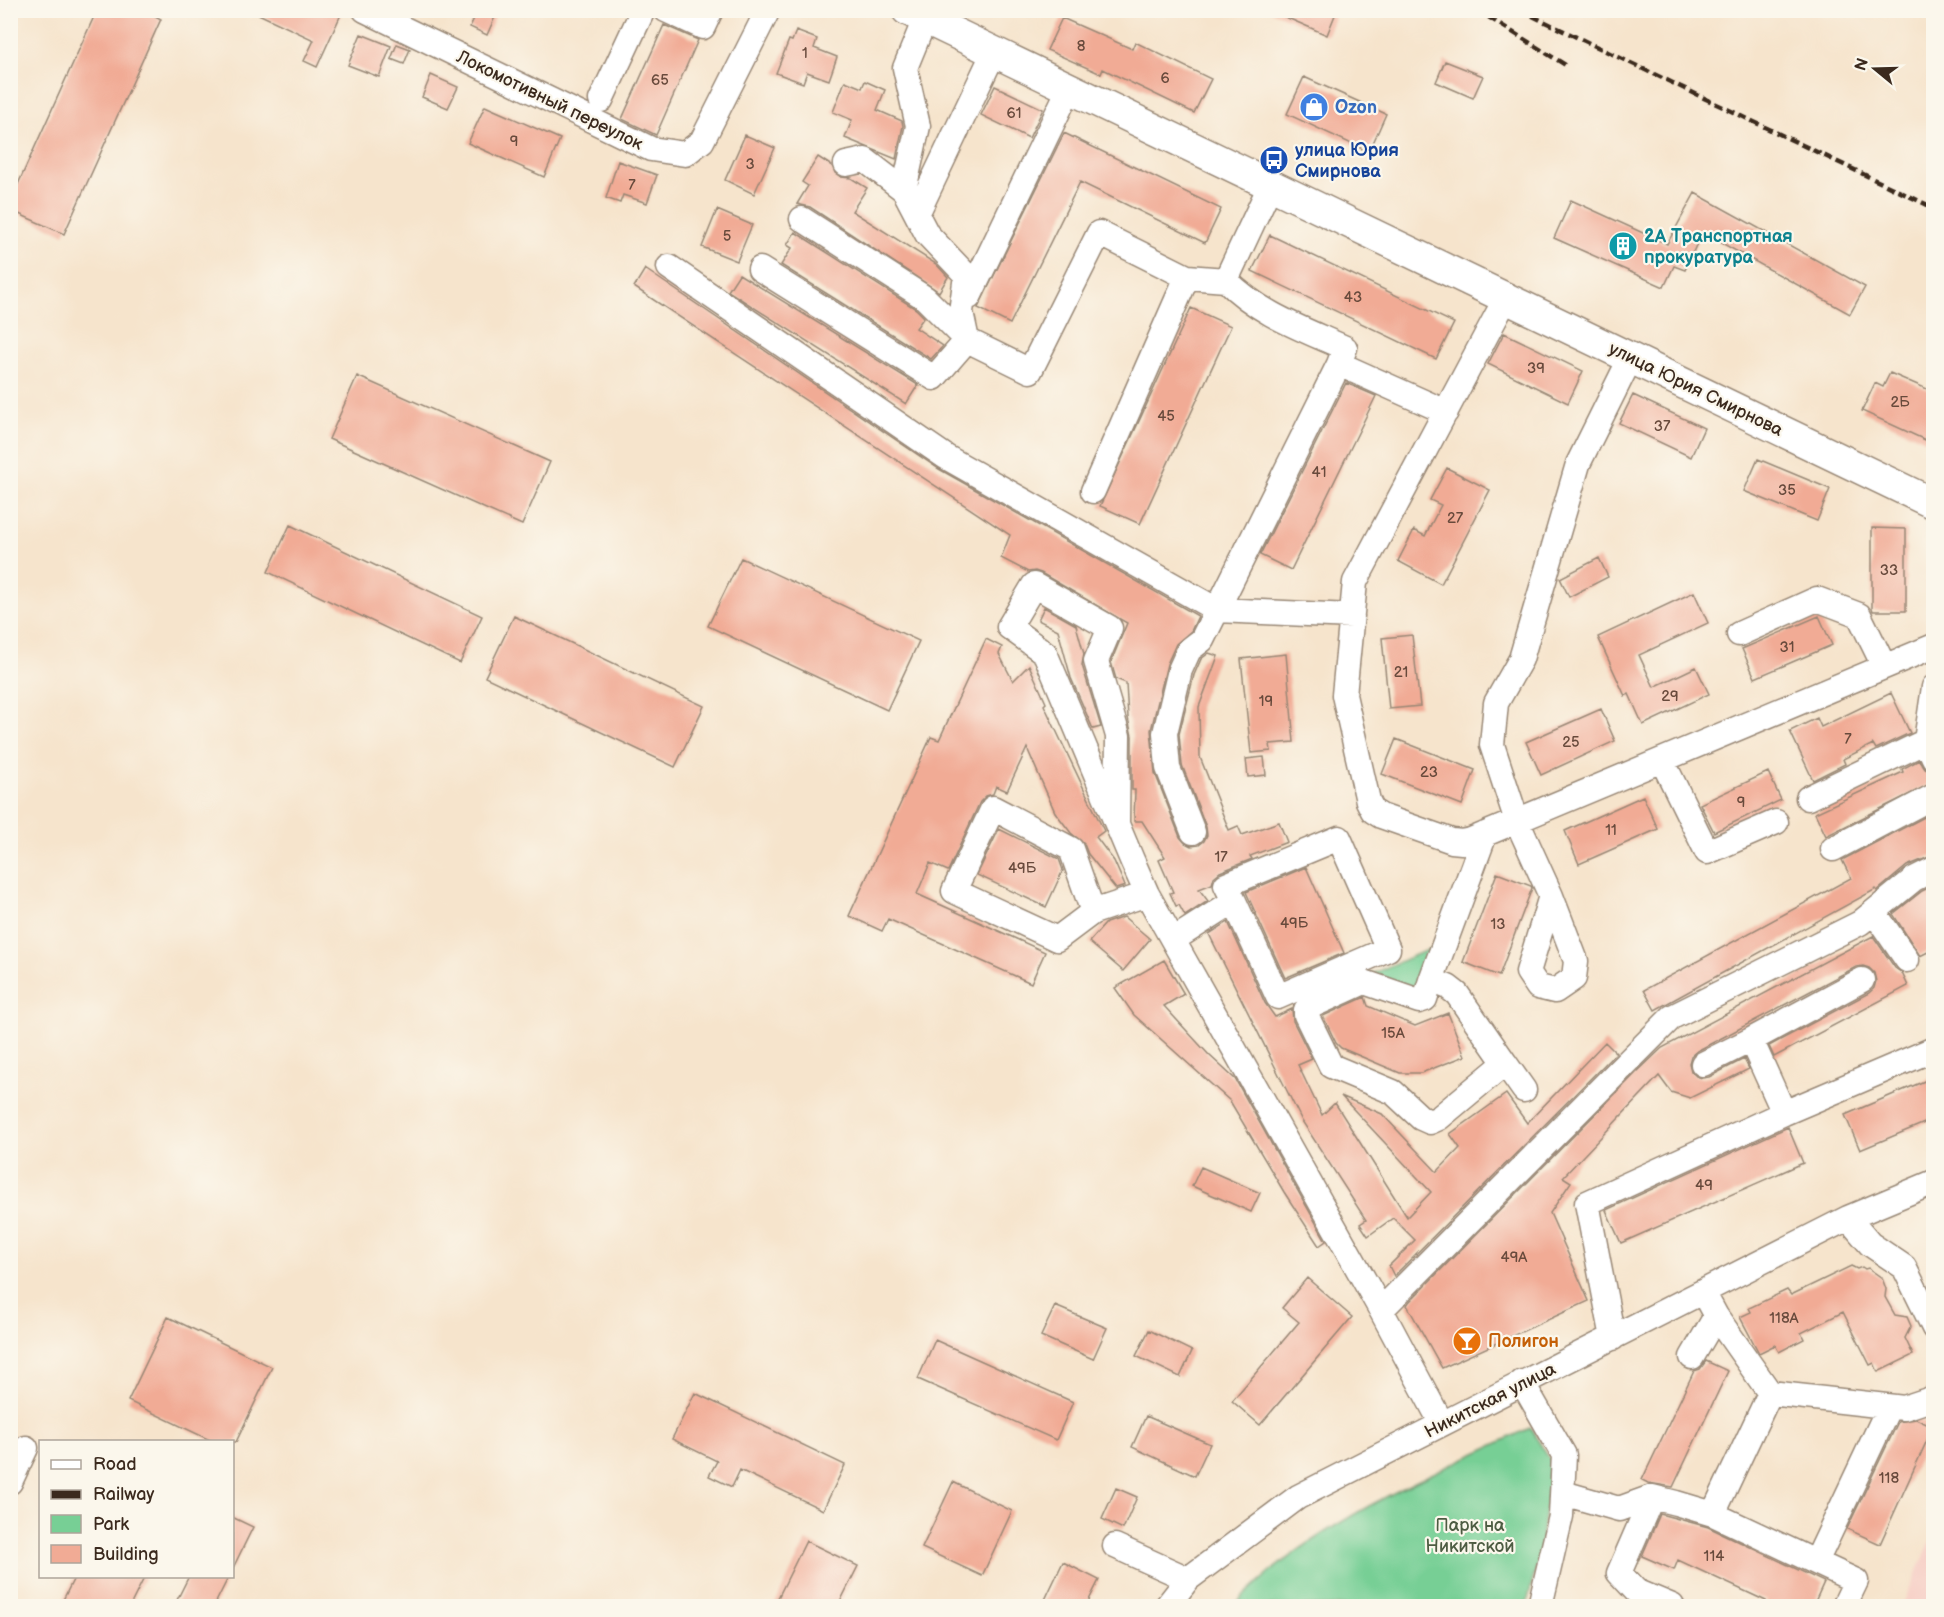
<svg xmlns="http://www.w3.org/2000/svg" width="1944" height="1617" font-family="'Balsamiq Sans',sans-serif">
  <style>
    .built { fill: #f7d1c8 }
    .green { fill: #77cf95; stroke: #597c5a; stroke-width: 1.5 }
    .building { fill: #f1ab95 }
    .lines { fill: none; stroke-linecap: round; stroke-linejoin: round }
    .minor-casing { stroke: #988775; stroke-width: 27 }
    .major-casing { stroke: #988775; stroke-width: 33 }
    .minor { stroke: #fff; stroke-width: 24 }
    .major { stroke: #fff; stroke-width: 30 }
    .rail { stroke: #3b2a1e; stroke-width: 4.5; stroke-dasharray: 9 4.5; stroke-linecap: butt }
    .labels { text-anchor: middle; stroke-width: 4.5; stroke-linejoin: round; paint-order: stroke }
    .number-label { font-size: 15px; fill: #684a3c }
    .street-label { font-size: 18px; fill: #3b2a1e; stroke: #fbf7ec }
    .shop-label { font-size: 18px; font-weight: bold; fill: #366cbe; stroke: #fbf7ec; text-anchor: start }
    .transit-label { font-size: 18px; font-weight: bold; fill: #164399; stroke: #fbf7ec; text-anchor: start }
    .culture-label { font-size: 18px; font-weight: bold; fill: #0d838f; stroke: #fbf7ec; text-anchor: start }
    .food-label { font-size: 18px; font-weight: bold; fill: #c56008; stroke: #fbf7ec; text-anchor: start }
    .park-label { font-size: 18px; fill: #4d5c42; stroke: #fbf7ec }
  </style>
  <rect width="100%" height="100%" fill="#fbf7ec"/>
  <filter id="ink" filterUnits="userSpaceOnUse"><feTurbulence type="fractalNoise" baseFrequency=".0167" numOctaves="2"/><feDisplacementMap in="SourceGraphic" scale="12" xChannelSelector="R" yChannelSelector="G"/><feConvolveMatrix kernelMatrix="1 2 1 2 8 2 1 2 1" color-interpolation-filters="sRGB"/></filter>
  <filter id="wash" filterUnits="userSpaceOnUse"><feTurbulence type="fractalNoise" baseFrequency=".008" numOctaves="4" result="noise"/><feDisplacementMap in="SourceGraphic" scale="24" xChannelSelector="R" yChannelSelector="G"/><feGaussianBlur stdDeviation="1.35" result="paint"/><feColorMatrix in="noise" values="0 0 0 0 0 0 0 0 0 0 0 0 0 0 0 0 0 1.4 0 .05"/><feComposite in="paint" operator="in"/></filter>
  <g filter="url(#wash)">
    <rect width="100%" height="100%" fill="#f6e4cc"/>
    <path class="built" d="M1933,1537v69h-31z"/>
    <path class="green" d="M1436,946l-13,37 -8,5 -46,-13z
      M1530,1428l21,33 -12,96 -13,49h-292c76,-82 196,-131 296,-178z"/>
    <g id="blocks">
      <path class="building" d="M97,10h47l17,9 -97,215 -54,-24v-8z
        M250,10h93l-26,57 -13,-6 10,-21z
        M478,10h20l-11,25 -17,-8z
        M1269,10h68l-10,25z
        M1062,18l70,31 3,-7 76,37 -17,34 -91,-44 -2,5 -54,-24z
        M664,25l34,15 -42,95 -34,-16z
        M796,31l21,8 -3,9 23,9 -8,23 -22,-8 -4,11 -27,-10 13,-33 3,1z
        M361,34l30,12 -12,31 -31,-12z
        M397,44l13,5 -6,15 -13,-5z
        M1445,61l38,15 -10,22 -37,-16z
        M431,75l27,12 -10,21 -26,-11z
        M1304,77l82,37 -17,38 -82,-38z
        M845,81l17,7 3,-7 20,9 -8,20 25,11 1,5 -7,33 -51,-21 7,-18 -19,-8z
        M995,86l48,23 -14,29 -48,-23z
        M485,106l75,33 -16,38 -76,-34z
        M1064,133l157,76 -16,34 -125,-61 -70,142 -32,-16z
        M745,135l30,13 -21,46 -29,-14z
        M818,157l14,9 3,7 6,4 10,1 16,10 -15,23 84,53 12,13 -9,15 -129,-85 -13,-3 11,-18 -6,-4z
        M618,161l39,14 -10,28 -24,-8 -3,8 -14,-5z
        M1695,193l170,94 -15,27 -148,-82 -17,38 -11,-4 -10,21 -110,-49 17,-38 96,44z
        M717,210l35,15 -15,36 -35,-14z
        M795,232l121,77 8,8 -8,11 27,18 -12,13 -150,-94 11,-17 -5,-3z
        M1270,235l184,88 -18,36 -184,-88z
        M645,269l294,200 259,147 -7,15 -15,13 -9,20 -16,66 4,43 25,64 5,6 6,3 8,-1 5,-4 3,-6 -1,-8 -24,-62 -3,-31 15,-59 7,-16 8,-6 9,3 -19,51 1,50 29,73 9,-4 4,9 37,-13 8,20 -37,14 2,3 -32,13 -6,5 -2,7 -13,5 9,12 -23,15 -6,-11 -3,1 -6,-13 3,-1 -14,-32 6,-3 -23,-36h-8l1,-31h-3v-54l-4,-18 -2,-35 -10,-4 -5,-17 16,-39 -86,-50 -6,-2 -7,1 -27,-14 9,-23 -376,-248z
        M739,274l179,111 -12,19 -178,-113z
        M1191,308l40,18 -91,198 -40,-18z
        M1504,333l79,38 -15,32 -80,-39z
        M1890,373l44,19v52l-72,-33 13,-28 8,4z
        M357,376l193,86 -28,63 -193,-86z
        M1346,383l30,13 -85,174 -31,-15z
        M1633,395l71,33 -13,29 -72,-34z
        M1758,459l72,30 -13,32 -73,-30z
        M1447,468l43,22 -49,94 -43,-23 16,-31 11,6 16,-31 -11,-5z
        M290,525l192,91 -22,47 -192,-91z
        M1872,528l34,1v82h-33l-1,-3z
        M741,558l178,83 -32,69 -179,-84z
        M1599,558l9,19 -39,20 -9,-19z
        M1694,592l14,31 -69,32 15,32 42,-20 13,27 -66,31 -14,-31 -4,2 -27,-59z
        M1044,607l32,18 8,29 -2,11 19,62 -8,2 -22,-51 -13,-48 -20,-10z
        M514,616l190,90 -29,61 -190,-90z
        M1819,616l13,29 -77,33 -13,-29z
        M1412,635l8,71 -31,3 -7,-71z
        M986,639l16,8 -3,7 14,27 16,-16 17,38 -2,2 60,126 -8,6 18,24 11,25 -9,3 -28,-35 -4,-10 -13,-11 -16,-21 -28,-64 -20,43 -11,-5 -3,8 -7,2 -6,6 -32,69 -18,-8 -13,31 128,58 -14,31 -143,-64 -6,12 -33,-15 82,-179 8,3z
        M1286,654l8,88 -24,2 1,7 -20,2 -10,-94z
        M1891,693l19,40 -34,16 -3,-5 -30,15 2,5 -32,16 -23,-49 27,-13 4,9z
        M1601,709l14,32 -74,34 -15,-33z
        M1396,739l79,31 -13,35 -80,-31z
        M1264,757l2,18 -18,2 -2,-18z
        M1919,760l6,9 6,3 3,10 -108,54 -11,-23 88,-41 -1,-3z
        M1768,772l13,28 -67,32 -14,-28z
        M1643,796l15,33 -79,35 -14,-33z
        M1934,812v43l-27,11 -30,25 -1,-2 -221,121 -11,-20 207,-112 -9,-18z
        M999,829l60,30 4,11 -17,37 -69,-32z
        M1306,867l38,86 -59,25 -39,-86z
        M1497,873l34,13 1,2 -33,88 -36,-14z
        M1934,885v64l-14,7 -27,-42 29,-23z
        M1124,917l26,22 -27,32 -34,-29 17,-19z
        M1228,922l37,81 10,14 17,-8 1,12 19,38 -14,6 24,50 13,-12 72,114 24,-25 -90,-96 41,18 55,58 23,-24 -10,-14 56,-40 21,29 78,-81 11,11 -222,223 -5,-10 26,-26 -22,-22 -25,18 -8,-12 6,-4 -64,-99 -93,-187z
        M1873,936l22,32 7,5 6,13 -134,71 -5,-11 100,-53 5,-5 2,-7 -2,-8 -5,-5 -6,-2 -7,1 -159,84 -6,5 -2,7 2,8 5,5 6,2 7,-1 35,-18 5,10 -59,29 -19,-6 -12,-16 -96,101 8,5 -21,31 39,88 -147,67 -35,-63 2,-3 227,-229 26,-25z
        M1164,960l20,34 -20,12 45,49 26,24 91,162 -7,5 -35,-54 -54,-91 -96,-86 -19,-27z
        M1365,997l3,9 47,20 33,-13 17,43 -44,17h-21l-59,-25 -5,-5 -13,-27z
        M1934,1077v42l-74,31 -15,-35z
        M1788,1127l15,36 -182,80 -15,-33z
        M1201,1167l59,26 -9,19 -59,-26z
        M1851,1266l6,3 5,-2 3,2 3,-1 14,10 4,11 -1,8 10,18 12,2 4,9 -6,12 8,17 -35,17 -4,-9 -4,2 -27,-53 -42,21 3,6 -25,13 -4,-7 -16,8 -19,-36 11,-5 -2,-4 38,-18 4,5z
        M1307,1278l45,39 -92,108 -28,-24 67,-79 -17,-14z
        M1055,1306l52,22 -14,31 -52,-23z
        M168,1317l104,50 -36,75h-22l-86,-41z
        M1149,1330l43,21 -12,26 -44,-21z
        M935,1340l138,62 -17,38 -138,-61z
        M1706,1361l22,10 -55,116 -25,-4 -6,-3 52,-109 6,-2z
        M695,1393l150,72 -22,45 -83,-40 -8,17 -23,-11 8,-15 -45,-22z
        M1146,1416l64,28 -15,32 -63,-29z
        M1916,1419l17,8 -53,117 -33,-15 51,-107z
        M953,1482l59,29 -30,65 -60,-28z
        M1116,1488l21,9 -14,32 -21,-10z
        M1660,1514l48,13 116,55 -11,24h-49l2,-5 -88,-41 -4,10 -32,-14z
        M232,1517l21,10 -21,43z
        M806,1541l52,25 -20,40h-64z
        M1063,1562l36,18 -13,26h-44z
        M75,1576h70l-15,30h-70z
        M189,1576h40l-15,30h-40z"/>
    </g>
  </g>
  <g filter="url(#ink)">
    <use href="#blocks" fill-opacity="0" stroke="#988775" stroke-width="1.5"/>
    <g class="lines">
      <g class="minor-casing">
        <path id="minor" d="M365,10l286,139 34,5 17,-13 66,-131
          M666,10l37,17 8,-17
          M925,19l-20,49 13,58 -14,64 23,44 39,41 -5,37 6,28
          M601,100l42,-90
          M846,164l19,-4 39,30
          M917,214l77,-162
          M802,219l123,79 42,42
          M669,267l277,190 271,153 135,6
          M760,269l174,109 33,-38 63,31 69,-138 88,44 39,3 44,-94
          M1226,280c33,34 77,49 119,68l-6,16
          M969,297l100,-208
          M1506,298l-151,284 -11,113 24,106 5,10 8,5 71,25 10,1 9,-2 463,-194
          M1093,491l94,-214
          M1739,634l78,-35 42,16 25,51
          M1934,687l-8,54 8,17
          M1662,760l45,92 69,-30
          M1808,798l118,-57
          M1117,824l1,-88 -22,-75 14,-33 -76,-43 -25,42 36,26 87,207 15,34 234,416 61,114
          M1193,832l-25,-64 -3,-35 15,-63 9,-20 13,-10 137,-276 107,48
          M1833,849l101,-53
          M1551,896l25,65 -2,17 -19,13 -17,-4 -10,-15 23,-76 -34,-75 -25,-76 4,-42 25,-44 57,-195 53,-107
          M1093,912l-22,-63 -78,-41 -39,83 103,48 36,-27 54,-18
          M1874,912l33,48
          M1173,940l61,-39 -8,-16 113,-47 49,111 -110,48 -44,-96
          M1431,980l17,7 9,7 48,69 -66,55 -9,4 -9,-4 -28,-26 -62,-26 -25,-51v-5l3,-3 55,-25 55,19 6,-2 6,-19 54,-146
          M1505,1063l19,27
          M1703,1064l48,-24
          M1784,1113l-33,-73 111,-60
          M1848,1218l22,26 34,23 30,61
          M1703,1292l13,24 54,77 134,15 30,-10
          M1381,1310l291,-293 188,-94 54,-44 20,-10
          M1613,1338l-26,-135 197,-90 150,-64
          M1692,1357l24,-41
          M1522,1382l42,73 -3,61 -21,90
          M10,1482l16,-34
          M1563,1493l56,16 33,-12 24,6 37,11 143,67 -12,25
          M1652,1497l-33,76 17,18 36,15
          M1713,1514l57,-121
          M1115,1546l73,33
          M1816,1562l73,-155
          M1167,1606l21,-27 110,-82 550,-279 86,-36"/>
      </g>
      <g class="major-casing">
        <path id="major" d="M907,10l1027,494"/>
      </g>
      <use href="#minor" class="minor"/>
      <use href="#major" class="major"/>
      <path class="rail" d="M1477,10l90,56
        M1520,10l414,198"/>
    </g>
  </g>
  <defs>
    <g id="shop-disc" transform="scale(1.5)"><circle r="9.5" fill="#3f7fe0" stroke="#fbf7ec"/><path d="M-5-2.5h2.3a2.7 3.5 0 0 1 5.4 0H5L5.5 6h-11ZM-1.5-2.5h3a1.5 2.3 0 0 0-3 0Z" fill="#fff"/></g>
    <g id="bus-disc" transform="scale(1.5)"><circle r="9.5" fill="#1a4fb4" stroke="#fbf7ec"/><path d="M-5-6H5V4H4V6H2V4H-2V6H-4V4H-5ZM-3.5-4V0h7V-4ZM-3.5 1.2v1.5H-2V1.2ZM2 1.2v1.5H3.5V1.2Z" fill="#fff"/></g>
    <g id="building-disc" transform="scale(1.5)"><circle r="9.5" fill="#0f9aa8" stroke="#fbf7ec"/><path d="M-4-6H4V6H1V3H-1V6H-4ZM-2.5-4.3h1.7v1.8h-1.7ZM.8-4.3h1.7v1.8H.8ZM-2.5-1h1.7V.8h-1.7ZM.8-1h1.7V.8H.8Z" fill="#fff"/></g>
    <g id="bar-disc" transform="scale(1.5)"><circle r="9.5" fill="#e8710a" stroke="#fbf7ec"/><path d="M-6-5H6L.8 .8V4.5H3.5V6h-7V4.5H-.8V.8Z" fill="#fff"/></g>
  </defs>
  <g fill-rule="evenodd">
    <use href="#shop-disc" x="1314" y="107"/>
    <use href="#bus-disc" x="1274" y="160"/>
    <use href="#building-disc" x="1623" y="246"/>
    <use href="#bar-disc" x="1467" y="1341"/>
  </g>
  <g class="labels">
    <g class="number-label">
      <text x="1081" y="51">8</text>
      <text x="805" y="58">1</text>
      <text x="1165" y="83">6</text>
      <text x="660" y="85">65</text>
      <text x="1014" y="118">61</text>
      <text x="514" y="146">9</text>
      <text x="750" y="169">3</text>
      <text x="632" y="190">7</text>
      <text x="727" y="241">5</text>
      <text x="1353" y="302">43</text>
      <text x="1536" y="373">39</text>
      <text x="1900" y="407">2Б</text>
      <text x="1166" y="421">45</text>
      <text x="1662" y="431">37</text>
      <text x="1319" y="477">41</text>
      <text x="1787" y="495">35</text>
      <text x="1455" y="523">27</text>
      <text x="1889" y="575">33</text>
      <text x="1787" y="652">31</text>
      <text x="1401" y="677">21</text>
      <text x="1670" y="701">29</text>
      <text x="1266" y="706">19</text>
      <text x="1848" y="744">7</text>
      <text x="1571" y="747">25</text>
      <text x="1429" y="777">23</text>
      <text x="1741" y="807">9</text>
      <text x="1611" y="835">11</text>
      <text x="1221" y="862">17</text>
      <text x="1022" y="873">49Б</text>
      <text x="1294" y="928">49Б</text>
      <text x="1498" y="929">13</text>
      <text x="1393" y="1038">15А</text>
      <text x="1704" y="1190">49</text>
      <text x="1514" y="1262">49А</text>
      <text x="1784" y="1323">118А</text>
      <text x="1889" y="1483">118</text>
      <text x="1714" y="1561">114</text>
    </g>
    <g class="street-label">
      <text transform="translate(550 100) rotate(26)" y="6">Локомотивный переулок</text>
      <text transform="translate(1696 389) rotate(26)" y="6">улица Юрия Смирнова</text>
      <text transform="translate(1490 1400) rotate(-27)" y="6">Никитская улица</text>
    </g>
    <g class="shop-label">
      <text x="1335" y="113">Ozon</text>
    </g>
    <g class="transit-label">
      <text x="1295" y="156">улица Юрия<tspan x="1295" dy="21">Смирнова</tspan></text>
    </g>
    <g class="culture-label">
      <text x="1644" y="242">2А Транспортная<tspan x="1644" dy="21">прокуратура</tspan></text>
    </g>
    <g class="food-label">
      <text x="1488" y="1347">Полигон</text>
    </g>
    <g class="park-label">
      <text x="1470" y="1531">Парк на<tspan x="1470" dy="21">Никитской</tspan></text>
    </g>
  </g>
  <rect width="1944" height="1617" fill="none" stroke="#fbf7ec" stroke-width="36"/>
  <rect x="39" y="1440" width="195" height="138" fill="#fbf7ec" stroke="#aea59a" stroke-width="1.5"/>
  <rect x="51" y="1460" width="30" height="9" fill="#ffffff" stroke="#aea59a" stroke-width="1.5"/>
  <text x="93" y="1470" font-size="18" fill="#3b2a1e">Road</text>
  <rect x="51" y="1490" width="30" height="9" fill="#3b2a1e" stroke="#aea59a" stroke-width="1.5"/>
  <text x="93" y="1500" font-size="18" fill="#3b2a1e">Railway</text>
  <rect x="51" y="1515" width="30" height="18" fill="#77cf95" stroke="#aea59a" stroke-width="1.5"/>
  <text x="93" y="1530" font-size="18" fill="#3b2a1e">Park</text>
  <rect x="51" y="1545" width="30" height="18" fill="#f1ab95" stroke="#aea59a" stroke-width="1.5"/>
  <text x="93" y="1560" font-size="18" fill="#3b2a1e">Building</text>
  <g transform="translate(1875 69) rotate(289)" stroke="#fbf7ec" stroke-width="4.5" paint-order="stroke">
  <path d="M0-4.5L10 22L0 15L-10 22Z" fill="#3b2a1e"/>
  <text y="-9" font-size="16" font-weight="bold" text-anchor="middle" fill="#3b2a1e">N</text>
  </g>
</svg>
